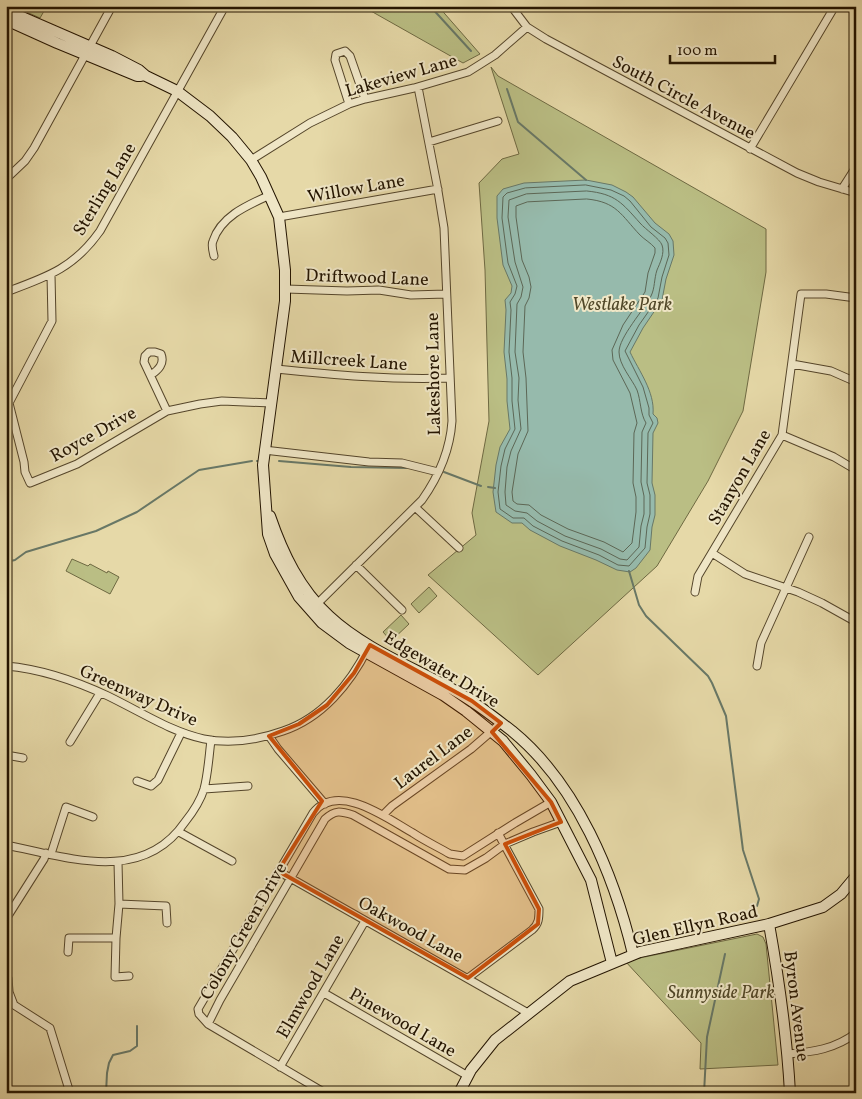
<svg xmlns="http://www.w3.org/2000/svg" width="862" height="1099" font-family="Vollkorn,serif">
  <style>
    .green { fill: #babe84; stroke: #6e6942 }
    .water { fill: #96baac; stroke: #687867 }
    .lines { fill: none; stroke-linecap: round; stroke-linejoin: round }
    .shore { stroke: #5c6756; stroke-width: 1 }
    .stream { stroke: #687867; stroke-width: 2 }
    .street-casing { stroke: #54452a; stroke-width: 9 }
    .secondary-casing { stroke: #231400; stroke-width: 12 }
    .street { stroke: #efe6c6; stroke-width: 7 }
    .secondary { stroke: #efe6c6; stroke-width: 10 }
    .marked { fill: #ca4f0a; fill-opacity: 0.2; stroke: #ca4f0a; stroke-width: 4; stroke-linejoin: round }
    .labels { text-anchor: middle; stroke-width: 4; stroke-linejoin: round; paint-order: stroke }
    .street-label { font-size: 18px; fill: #231400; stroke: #efe6c6 }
    .park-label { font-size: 18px; font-style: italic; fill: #504728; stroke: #efe6c6 }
  </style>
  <rect width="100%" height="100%" fill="#e6d9a8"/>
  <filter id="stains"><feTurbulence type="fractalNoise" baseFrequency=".004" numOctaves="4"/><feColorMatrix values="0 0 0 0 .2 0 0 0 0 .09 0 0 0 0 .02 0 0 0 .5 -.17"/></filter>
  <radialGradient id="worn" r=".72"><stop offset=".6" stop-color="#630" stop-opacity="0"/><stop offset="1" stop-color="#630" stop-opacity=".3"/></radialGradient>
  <path class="green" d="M13,6h34l-7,12z
    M362,6h76l42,48 -17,9z
    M491,67l7,9 268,153v43l-23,139 -35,70 -51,85 -119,109 -110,-100 48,-40 -4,-22 17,-92 -4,-151 -6,-87 23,-24 17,-5z
    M72,559l16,7 2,-2 17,9 1,-2 11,6 -9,17 -44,-23z
    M429,587l8,9 -18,17 -8,-9z
    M401,615l8,9 -18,17 -8,-9z
    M757,934l6,3 3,7 12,121 -78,4 1,-26 -76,-82z"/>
  <path class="water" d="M586,180l26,5 14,7 7,5 22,26 14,11 4,7 1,14 -8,24 -4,21 -19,28 -13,24c9,19 25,40 23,62l4,4 1,5 -5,10 -1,50 3,12v20l-3,12 -2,23 -14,18 -6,4 -13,-2 -21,-10 -36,-14 -30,-16 -8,-7h-10l-16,-11 -3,-20 3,-27 4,-18 10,-18 -3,-28v-22l-3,-27 2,-42 -1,-10 6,-7 1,-7 -9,-21 -6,-47v-22l6,-7 21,-6z"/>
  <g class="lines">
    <path class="shore" d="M586,185l25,5 13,6 6,5 21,26 14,11 3,5 1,12 -7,22 -4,21 -19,27 -14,26 18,36 6,21v7l4,8 -5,10 -1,50 3,12v19l-3,13 -2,21 -16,18 -11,-1 -19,-10 -37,-14 -29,-15 -9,-8h-11l-13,-9 -2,-17 3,-26 4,-17 10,-20 -3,-28v-23l-3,-26 2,-42 -1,-8 5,-8 2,-8 -9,-23 -6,-45 1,-21 4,-4 18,-5z
      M587,191c29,3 35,12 53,32 5,6 20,16 22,22 3,8 -2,18 -5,25 -3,9 -2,18 -6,26 -7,14 -32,41 -32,56 0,13 13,27 18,38 4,11 3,23 9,33l-4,9 -1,50 3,14v18l-3,12 -2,21 -12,13 -7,-1 -19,-10 -36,-13 -28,-15 -10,-8 -12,-2 -9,-6 -1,-13 2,-25 4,-16 10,-22 -3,-29 1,-22 -4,-26 2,-48 4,-7 2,-10 -8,-25 -7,-45 1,-17 17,-6z
      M587,199c30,3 34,16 53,36 5,5 11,8 15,13v5l-7,20 -3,19 -22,33 -11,25 1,10 17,33 7,30 -3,10 -1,50 3,14v15l-4,31 -9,9 -19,-10 -36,-13 -27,-14 -12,-10 -12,-1 -4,-3 -1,-9 6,-38 10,-23 -2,-53 -3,-26 2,-46 4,-8 2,-11 -2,-10 -7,-17 -6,-43v-11l11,-4z"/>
    <path class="stream" d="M430,6l41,45
      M507,89l11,33 68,58
      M257,461h1
      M279,461l72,6 55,1
      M444,472l37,14
      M488,487l7,1
      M6,562l9,-2 11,-8 70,-21 41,-19 62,-42 53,-9
      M629,571l10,34 7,11 62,60 4,7 14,33 17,134 16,49 -2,7
      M106,1093l1,-20 2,-10 4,-8 17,-4 7,-5v-20
      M704,1093l3,-56 18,-83"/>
    <g class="street-casing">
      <path id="street" d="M511,6l16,21 19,12 251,134 22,9 37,11
        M349,104l-14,-44 1,-6 9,-3 5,5 15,43
        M429,142l69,-21
        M750,149l85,-143
        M251,160l59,-37 39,-19 16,-5 49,-11 54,-16 27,-17 32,-28
        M6,179l19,-18 9,-13 78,-142
        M842,189l14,-22
        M279,217l159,-28
        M214,256c-1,-4 -3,-11 -1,-15 8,-25 35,-36 57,-46
        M51,275l1,46 -43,82 15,59 1,10 5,11 47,-19 90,-53 33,-7 22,-3 49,2
        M286,289l61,2 32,-1 32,5 35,-1
        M6,292c41,-15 68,-24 94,-61l125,-225
        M792,364l39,7 25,11
        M276,369c58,6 115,11 173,9
        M151,375c7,-5 14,-11 10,-21l-6,-2h-6l-4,4 -1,6 23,49
        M782,435l52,22 22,13
        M264,450l105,12 33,1 36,9
        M415,507l44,41
        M712,553l33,21 53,18 24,11 34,19
        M356,565l46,45
        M695,592l3,-16 84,-141 19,-141h25l30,4
        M314,607l108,-107c17,-24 28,-49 30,-79l-8,-193 -7,-43 -19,-98
        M6,666c35,3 70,15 102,30 65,32 99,62 175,35 39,-13 67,-47 85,-83
        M757,666l4,-23 48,-106
        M269,736l9,13 47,55
        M70,742l30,-49
        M6,755l17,3
        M137,781l14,5 7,-6 23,-47
        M204,789l44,-3
        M383,815l9,-9 79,-57 30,-26
        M179,832l53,29
        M6,845c61,12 136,40 179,-23 8,-10 15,-20 19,-33 4,-15 5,-33 7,-49
        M51,854l15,-47 27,10
        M118,862l1,42 -3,34 -1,39 14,-1
        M278,871l250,142
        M119,904l47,2 1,17
        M6,919l38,-60 2,-6
        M68,952l1,-14h47
        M6,977l2,1 1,14 5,13 36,23 20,65
        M468,978l64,-48c7,-6 7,-12 7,-21l-41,-76
        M324,993l144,83
        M208,1024l12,-24 105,-181c10,-9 15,-8 28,-4l96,54 16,1 21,-12 19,-14 28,-12 28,-10
        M788,1054c25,-2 47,-5 68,-21
        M280,1067l85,-146
        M325,1093l-117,-69 -9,-10 -1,-5 115,-196c25,-32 75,6 100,20 12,8 25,14 37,21l13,2 52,-33 36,-21"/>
    </g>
    <g class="secondary-casing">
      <path id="secondary" d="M6,10l106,46 27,14 7,6 31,15 33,25 22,21 19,23 10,17 18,40 6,53v31l-22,164 5,69 7,20 24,43 23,26 27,20 94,52 23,16 37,30 28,34 20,27 40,78 21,83
        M6,20l51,23 80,33h4
        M270,516c13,38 30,73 59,100 32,30 76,48 114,68 25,13 47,30 69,47 65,53 102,144 121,223
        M769,924c10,56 18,112 21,169
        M459,1093l12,-23 24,-30 75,-59 70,-29 129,-28 54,-17 18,-13 15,-18"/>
    </g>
    <use href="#street" class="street"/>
    <use href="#secondary" class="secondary"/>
  </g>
  <path class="marked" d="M370,645l102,56 29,22 -9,9 59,70 10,20 -56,22 34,65 -1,15 -70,54 -190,-107 44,-70 -53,-65 30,-12 28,-19 27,-32z"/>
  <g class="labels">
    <g class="street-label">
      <text transform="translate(401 75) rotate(-16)" y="6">Lakeview Lane</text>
      <text transform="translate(684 97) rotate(28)" y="6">South Circle Avenue</text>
      <text transform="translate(356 188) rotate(-10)" y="6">Willow Lane</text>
      <text transform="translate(104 189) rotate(-59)" y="6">Sterling Lane</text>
      <text transform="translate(367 277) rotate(2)" y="6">Driftwood Lane</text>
      <text transform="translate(349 360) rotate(4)" y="6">Millcreek Lane</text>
      <text transform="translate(433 374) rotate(-91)" y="6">Lakeshore Lane</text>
      <text transform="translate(93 434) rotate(-29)" y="6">Royce Drive</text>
      <text transform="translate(739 477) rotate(-60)" y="6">Stanyon Lane</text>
      <text transform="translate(442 669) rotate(31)" y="6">Edgewater Drive</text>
      <text transform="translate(139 695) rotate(24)" y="6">Greenway Drive</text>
      <text transform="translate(433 757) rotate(-37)" y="6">Laurel Lane</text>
      <text transform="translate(695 925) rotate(-13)" y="6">Glen Ellyn Road</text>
      <text transform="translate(411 929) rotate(29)" y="6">Oakwood Lane</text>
      <text transform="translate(243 931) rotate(-60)" y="6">Colony Green Drive</text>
      <text transform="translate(310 986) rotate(-60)" y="6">Elmwood Lane</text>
      <text transform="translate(797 1006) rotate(83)" y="6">Byron Avenue</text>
      <text transform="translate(403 1022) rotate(30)" y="6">Pinewood Lane</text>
    </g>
    <g class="park-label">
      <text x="622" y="310">Westlake Park</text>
      <text x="721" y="998">Sunnyside Park</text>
    </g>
  </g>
  <rect width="862" height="1099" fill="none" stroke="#e6d9a8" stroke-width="25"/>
  <rect x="8" y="8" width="847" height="1084" fill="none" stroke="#231400" stroke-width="2.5"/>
  <rect x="12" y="12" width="837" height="1074" fill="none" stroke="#231400"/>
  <path d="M670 55v8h105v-8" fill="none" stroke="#231400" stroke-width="2.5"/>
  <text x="677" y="55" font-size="15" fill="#231400" stroke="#efe6c6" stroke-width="4" paint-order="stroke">100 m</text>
  <rect width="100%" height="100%" filter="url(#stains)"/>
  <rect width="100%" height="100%" fill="url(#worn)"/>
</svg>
